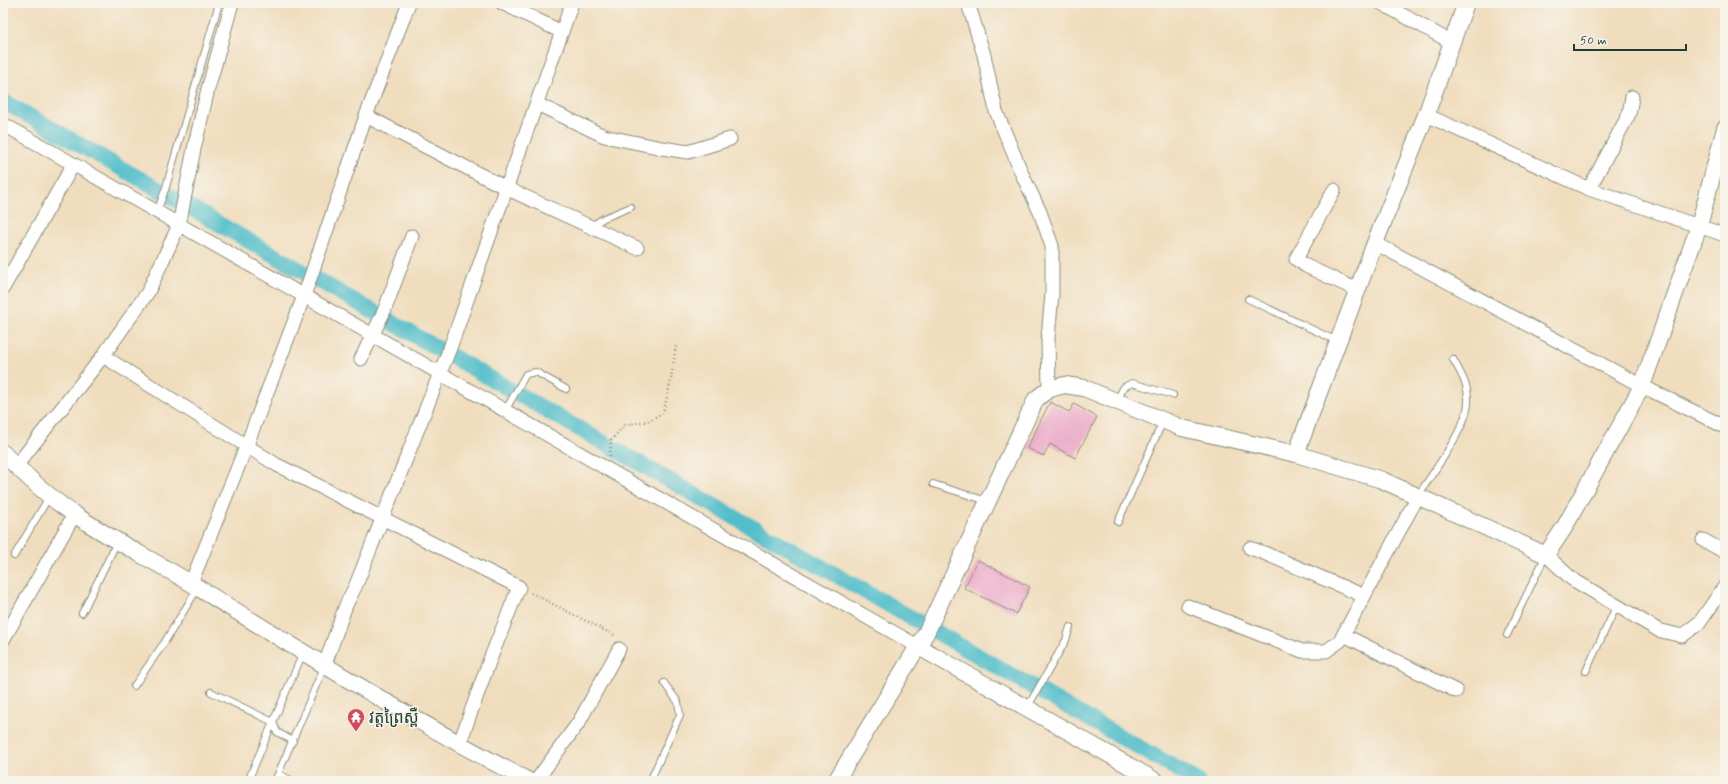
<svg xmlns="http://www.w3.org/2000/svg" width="1728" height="784" font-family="Mynerve,'Noto Sans Khmer',sans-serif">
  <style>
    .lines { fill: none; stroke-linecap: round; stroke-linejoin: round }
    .canal { stroke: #51beca; stroke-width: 16 }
    .building { fill: #ecacca }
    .service-casing { stroke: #888d78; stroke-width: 8 }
    .minor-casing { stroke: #888d78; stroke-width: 15 }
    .tertiary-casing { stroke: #888d78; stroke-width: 18 }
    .path { stroke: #888d78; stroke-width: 2.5; stroke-dasharray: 1 3; stroke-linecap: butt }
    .service { stroke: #fff; stroke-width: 6 }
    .minor { stroke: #fff; stroke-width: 13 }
    .tertiary { stroke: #fff; stroke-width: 16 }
    .labels { text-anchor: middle; stroke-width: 3.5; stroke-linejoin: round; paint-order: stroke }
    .poi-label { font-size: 16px; fill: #1f3d34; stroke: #f7f3e8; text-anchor: start }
  </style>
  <rect width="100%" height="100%" fill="#f7f3e8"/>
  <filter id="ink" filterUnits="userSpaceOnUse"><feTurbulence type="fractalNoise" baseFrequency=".025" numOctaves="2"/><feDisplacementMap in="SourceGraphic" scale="8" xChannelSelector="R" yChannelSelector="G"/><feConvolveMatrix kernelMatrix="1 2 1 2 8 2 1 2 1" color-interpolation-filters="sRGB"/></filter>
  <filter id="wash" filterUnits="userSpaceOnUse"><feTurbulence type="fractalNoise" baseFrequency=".012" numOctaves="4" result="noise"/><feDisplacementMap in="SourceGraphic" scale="16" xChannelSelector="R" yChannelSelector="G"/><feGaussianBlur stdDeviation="0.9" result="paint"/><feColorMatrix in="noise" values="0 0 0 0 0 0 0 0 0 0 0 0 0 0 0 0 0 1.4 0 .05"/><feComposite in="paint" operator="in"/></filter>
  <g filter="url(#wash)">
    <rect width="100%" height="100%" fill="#f0ddbd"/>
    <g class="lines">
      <path class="canal" d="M3,101l1195,680"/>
    </g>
    <g id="blocks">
      <path class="building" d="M1050,402l19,10 5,-8 23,13 -22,41 -25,-14 -6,12 -17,-8z
        M978,560l52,27 -14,27 -52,-26z"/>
    </g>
  </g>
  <g filter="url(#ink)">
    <use href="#blocks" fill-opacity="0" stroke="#888d78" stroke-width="1"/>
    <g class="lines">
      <g class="service-casing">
        <path id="service" d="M157,212l9,-25 53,-184
          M591,226l13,-8 27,-11
          M1248,299l89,42
          M1117,400l7,-13 8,-4 41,12
          M505,411l21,-37 10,-2 30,17
          M933,484l54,17
          M1418,496c14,-23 52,-71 50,-97 0,-15 -8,-27 -15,-40
          M1118,522l45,-101
          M14,556l35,-59
          M82,613l35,-71
          M1507,635l39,-80
          M1586,671l31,-66
          M134,686l30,-43 34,-55
          M211,692l62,30 -25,59
          M1027,708l39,-68 4,-13
          M293,741l-16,-9 -4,-10 30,-69
          M278,774l15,7
          M275,781l49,-114
          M650,781l30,-66 -2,-13 -14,-19"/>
      </g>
      <g class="minor-casing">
        <path id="minor" d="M502,3l60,29
          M968,3l16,52 12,56 26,63 18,38 12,34v48l-4,44 1,51
          M1381,3l70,39
          M537,104l67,32 58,12 26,4 42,-13
          M1426,115l163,74 136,46
          M366,116l140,72 131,60
          M3,124l916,523
          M1589,189l40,-75 3,-17
          M1334,190l-38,69 10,7 51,24
          M1375,243l267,143 83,41
          M3,288l70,-123
          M103,356l174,109 242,122 -30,75 -30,83
          M361,359l24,-50 27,-73
          M16,466l87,-110 45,-64 31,-67 15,-76 14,-60 24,-86
          M1703,540l22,12
          M1250,548l14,5 100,43
          M1546,555l26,24 86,51 24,6 18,-14 25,-36
          M191,583l55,-136 58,-151 62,-180 43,-113
          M1188,606l114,45h24l14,-10 78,-145
          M1344,635l112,56
          M3,640l71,-125
          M324,667l22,-62 10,-20 94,-237 122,-345
          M536,781l43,-59 40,-73"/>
      </g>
      <g class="tertiary-casing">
        <path id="tertiary" d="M3,453c22,22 45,44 71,61 39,27 83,48 123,73 110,68 218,135 332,194
          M1296,454l79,-211 51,-128 40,-112
          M919,647l237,134
          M836,781l90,-148 110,-234 13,-10 16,-4 19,3 98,40 114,26 86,26 164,75 18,-27 78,-142 57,-160 26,-98"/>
      </g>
      <path class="path" d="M610,456l1,-16 14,-15 23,-4 15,-8 7,-28 6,-39
        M531,593l85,43"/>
      <use href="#service" class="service"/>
      <use href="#minor" class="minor"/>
      <use href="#tertiary" class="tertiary"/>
    </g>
  </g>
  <defs>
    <g id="temple-pin" transform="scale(0.9)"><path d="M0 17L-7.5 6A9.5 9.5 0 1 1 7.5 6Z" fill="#d1495b" stroke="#f7f3e8"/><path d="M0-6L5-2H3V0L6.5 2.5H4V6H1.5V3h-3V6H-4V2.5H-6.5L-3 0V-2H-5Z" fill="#fff"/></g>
  </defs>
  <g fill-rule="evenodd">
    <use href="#temple-pin" x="356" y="717"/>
  </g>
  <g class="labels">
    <g class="poi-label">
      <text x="369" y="723">វត្តព្រៃស្ពឺ</text>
    </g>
  </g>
  <rect width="1728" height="784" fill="none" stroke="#f7f3e8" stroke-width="16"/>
  <path d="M1574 44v6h112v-6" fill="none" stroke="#1f3d34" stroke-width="2"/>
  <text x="1580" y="44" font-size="12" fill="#1f3d34" stroke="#f7f3e8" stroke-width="3" paint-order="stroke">50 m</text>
</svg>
